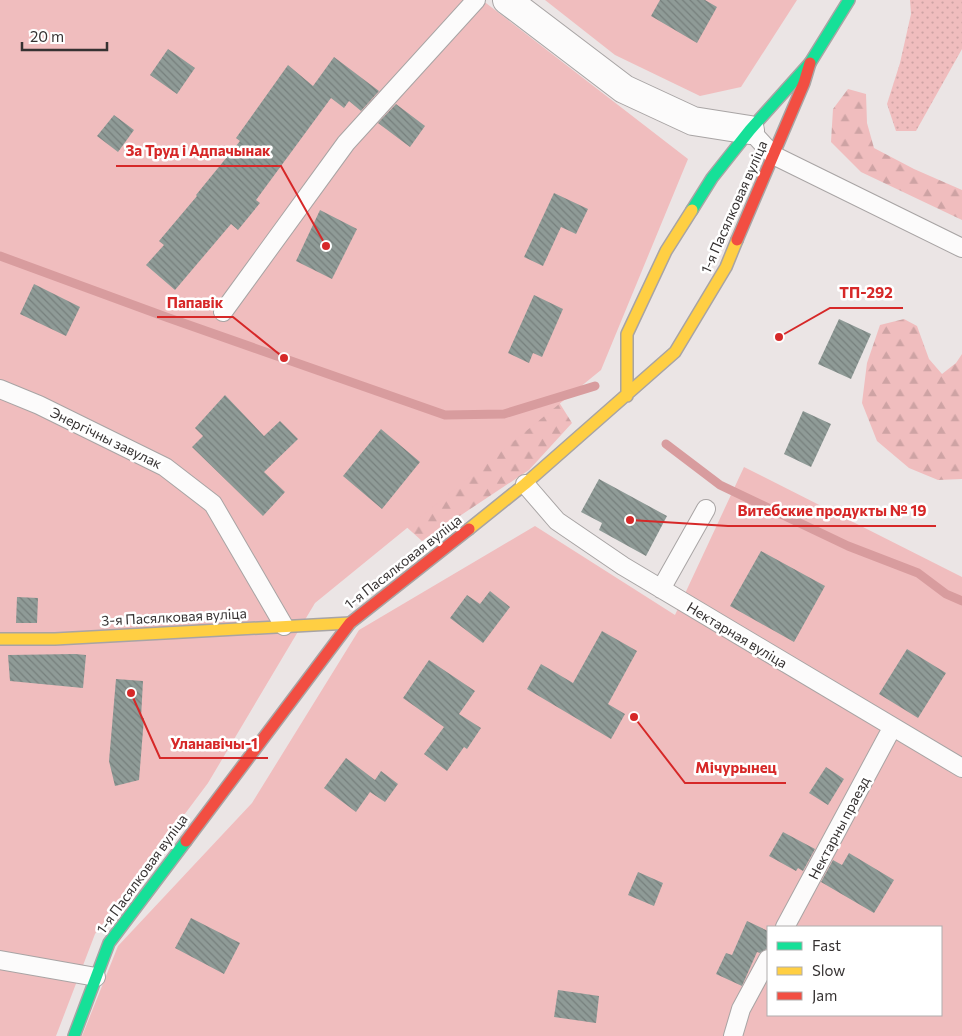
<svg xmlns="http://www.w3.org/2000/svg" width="962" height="1036" font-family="Commissioner,sans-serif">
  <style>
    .grass { fill: url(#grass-dots) }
    .forest { fill: url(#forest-firs) }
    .garden { fill: #f0bdbe; fill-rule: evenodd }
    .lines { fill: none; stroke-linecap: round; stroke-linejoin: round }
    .stream { stroke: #d89c9e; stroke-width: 9 }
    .building { fill: url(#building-back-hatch) }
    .lane-casing { stroke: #a8a4a4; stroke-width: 20 }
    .street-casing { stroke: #a8a4a4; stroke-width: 30 }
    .fast-casing { stroke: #a8a4a4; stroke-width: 14 }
    .slow-casing { stroke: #a8a4a4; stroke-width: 14 }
    .jam-casing { stroke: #a8a4a4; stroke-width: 14 }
    .lane { stroke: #fcfbfb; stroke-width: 18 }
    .street { stroke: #fcfbfb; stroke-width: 28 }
    .fast { stroke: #16e098; stroke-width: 11 }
    .slow { stroke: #ffcf43; stroke-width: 11 }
    .jam { stroke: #f24e42; stroke-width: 11 }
    .labels { text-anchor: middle; stroke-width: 5; stroke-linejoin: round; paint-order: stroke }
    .street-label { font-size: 14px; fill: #363232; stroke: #fff }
    .leader { fill: none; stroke: #d62828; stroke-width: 2 }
    .callout-dot { fill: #d62828; stroke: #fff; stroke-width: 2 }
    .callout-label { font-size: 15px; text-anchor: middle; font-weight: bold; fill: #d62828; stroke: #fff; stroke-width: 5; stroke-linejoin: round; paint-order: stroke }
  </style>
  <defs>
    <pattern id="grass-dots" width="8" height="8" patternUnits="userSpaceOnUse" patternTransform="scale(1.25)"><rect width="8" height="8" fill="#f0bdbe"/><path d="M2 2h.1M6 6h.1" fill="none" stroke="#cea3a4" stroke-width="1.8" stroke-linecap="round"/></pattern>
    <pattern id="forest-firs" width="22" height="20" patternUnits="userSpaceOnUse" patternTransform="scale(1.25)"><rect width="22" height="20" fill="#f0bdbe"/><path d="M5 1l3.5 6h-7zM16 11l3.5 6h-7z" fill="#cea3a4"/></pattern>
    <pattern id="building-back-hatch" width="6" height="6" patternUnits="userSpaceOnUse" patternTransform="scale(1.25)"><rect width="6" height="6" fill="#8f9b97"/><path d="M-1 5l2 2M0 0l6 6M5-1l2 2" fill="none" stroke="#767f7c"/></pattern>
  </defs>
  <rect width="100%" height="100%" fill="#ebe5e5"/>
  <path class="grass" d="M910,0h52v49l-46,82h-20l-9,-27 13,-41 11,-49z"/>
  <path class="forest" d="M848,89l18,5 1,29 7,25 40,21 48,21v30l-101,-48 -30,-30 2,-33z
    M904,319l13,7 12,33 13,15 14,-11 6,-9v125l-24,1 -29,-12 -32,-27 -15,-38 5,-40 13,-38z
    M557,399l15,24 -43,47 -107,71 -20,-18z"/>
  <path class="garden" d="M0,0h482l206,159 -87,211 -286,233 -107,180 -113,151 -39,102h-56z
    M545,0h252l-56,87 -41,9 -85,-41z
    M744,467l218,110v459h-880l36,-90 134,-143 107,-173 176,-104 140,89zM768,927h173v88h-173z"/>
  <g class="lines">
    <path class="stream" d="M0,256l166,61 279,98 59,-1 91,-28
      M666,444l54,41 128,61 70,27 28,21 16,7"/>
  </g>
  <path class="building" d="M660,0h45l12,7 -20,36 -46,-27z
    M168,49l27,19 -18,26 -27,-19z
    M334,57l45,34 -18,20 -12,-10 -5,7 -13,-10 -75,102 4,3 -22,27 -7,-6 -56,66 -29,-25 18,-20 -5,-4 38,-45 -1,-1 44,-54 -4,-3 52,-73 25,21z
    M396,104l29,22 -15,21 -32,-24z
    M114,115l20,15 -16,22 -21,-16z
    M554,193l34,16 -12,25 -15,-7 -18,39 -19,-9z
    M320,210l37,19 -25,50 -36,-18z
    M34,284l46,23 -14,29 -46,-22z
    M534,295l29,14 -21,48 -9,-4 -4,10 -21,-10z
    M839,319l32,15 -20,45 -33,-15z
    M225,395l39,41 16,-15 18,18 -34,33 21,20 -22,24 -71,-69 11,-11 -8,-8z
    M803,411l28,13 -20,43 -27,-13z
    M381,429l39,33 -38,47 -39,-33z
    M599,479l68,37 -21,40 -47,-26 3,-7 -21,-11z
    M761,551l64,35 -31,56 -64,-36z
    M490,591l20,16 -27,36 -33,-25 17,-23 13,9z
    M17,597l21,1 -1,25h-21z
    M602,631l35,20 -29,53 17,10 -14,25 -84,-50 14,-25 32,19z
    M907,649l39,24 -28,45 -39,-24z
    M75,654l11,1 -3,33 -73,-7 -2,-26z
    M429,660l46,31 -16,23 22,14 -14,21 -3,-2 -17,24 -23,-17 20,-27 -41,-29z
    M116,679l27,2 -2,37h3l-5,62 -24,6 -6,-25z
    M346,758l29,22 6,-9 17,13 -13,18 -15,-10 -14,20 -32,-24z
    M826,767l18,12 -16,26 -19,-12z
    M783,832l32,17 -12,22 -5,-3 -2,3 -27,-15z
    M849,853l45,27 -20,33 -53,-31 12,-22 9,5z
    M638,872l25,11 -9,23 -26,-11z
    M191,918l49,25 -16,31 -49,-26z
    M747,921l21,10v17l-8,5 -3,-1 -15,34 -26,-12 10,-21 6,2z
    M558,990l41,6 -3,27 -42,-6z"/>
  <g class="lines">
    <g class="lane-casing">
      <path id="lane" d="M750,130l23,25 189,93
        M223,312l123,-169 130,-143
        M0,389l39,16 126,62 48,37 71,122
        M525,484l32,37 66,45 339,202
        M661,589l45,-80
        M785,927l107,-199
        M0,960l96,17
        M733,1036l8,-27 27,-50"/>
    </g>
    <g class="street-casing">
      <path id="street" d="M507,0l117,89 69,32 57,9"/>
    </g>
    <g class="fast-casing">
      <path id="fast" d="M692,210l20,-32 38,-48 60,-67 39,-63
        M74,1036l35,-93 77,-102"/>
    </g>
    <g class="slow-casing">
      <path id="slow" d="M627,396v-62l39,-83 26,-41
        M469,529l56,-45 150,-132 51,-85 11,-27
        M0,639h55l295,-16"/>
    </g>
    <g class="jam-casing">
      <path id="jam" d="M737,240l67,-157 6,-20
        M186,841l164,-218 119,-94"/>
    </g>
    <use href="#lane" class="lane"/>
    <use href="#street" class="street"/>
    <use href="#fast" class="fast"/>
    <use href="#slow" class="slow"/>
    <use href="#jam" class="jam"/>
  </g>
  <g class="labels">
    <g class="street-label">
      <text transform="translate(734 207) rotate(-66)" y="5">1-я Пасялковая вуліца</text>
      <text transform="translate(106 438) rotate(26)" y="5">Энергічны завулак</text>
      <text transform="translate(403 562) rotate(-38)" y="5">1-я Пасялковая вуліца</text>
      <text transform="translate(174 617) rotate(-3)" y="5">3-я Пасялковая вуліца</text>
      <text transform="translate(737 635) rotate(31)" y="5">Нектарная вуліца</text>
      <text transform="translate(839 828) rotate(-62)" y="5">Нектарны праезд</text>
      <text transform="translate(142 874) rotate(-54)" y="5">1-я Пасялковая вуліца</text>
    </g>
  </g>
  <path class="leader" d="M326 246L281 166H116M779 337L830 308H903M284 358L233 317H157M630 520L728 526H936M131 693L160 758H268M634 717L685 783H786"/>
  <g class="callout-dot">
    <circle cx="326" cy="246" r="5"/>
    <circle cx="779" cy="337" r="5"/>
    <circle cx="284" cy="358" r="5"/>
    <circle cx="630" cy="520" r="5"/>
    <circle cx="131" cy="693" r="5"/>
    <circle cx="634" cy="717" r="5"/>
  </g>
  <g class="callout-label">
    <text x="198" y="156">За Труд і Адпачынак</text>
    <text x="866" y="298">ТП-292</text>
    <text x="195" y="308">Папавік</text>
    <text x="832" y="516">Витебские продукты № 19</text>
    <text x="214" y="749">Уланавічы-1</text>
    <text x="736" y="773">Мічурынец</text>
  </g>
  <rect x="767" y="926" width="175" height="90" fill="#ffffff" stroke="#afadad"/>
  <rect x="777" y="942" width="25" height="8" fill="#16e098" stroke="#afadad"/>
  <text x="812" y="951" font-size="15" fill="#363232">Fast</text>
  <rect x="777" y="967" width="25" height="8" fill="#ffcf43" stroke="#afadad"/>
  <text x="812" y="976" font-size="15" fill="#363232">Slow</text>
  <rect x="777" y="992" width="25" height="8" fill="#f24e42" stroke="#afadad"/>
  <text x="812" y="1001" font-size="15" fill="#363232">Jam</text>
  <path d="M22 42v8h85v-8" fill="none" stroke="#363232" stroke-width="2.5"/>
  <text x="30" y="42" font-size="15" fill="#363232" stroke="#ffffff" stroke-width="4" paint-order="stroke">20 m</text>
</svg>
